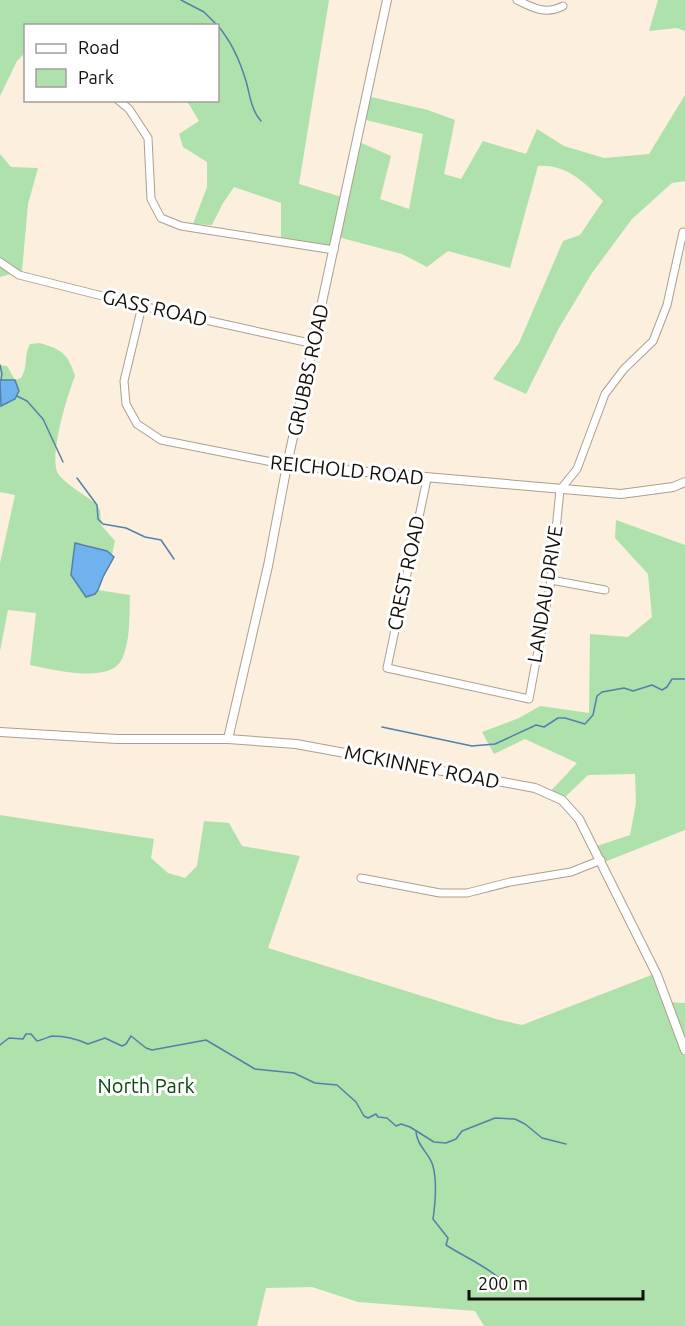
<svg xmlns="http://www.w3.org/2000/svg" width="685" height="1326" font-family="Ubuntu,sans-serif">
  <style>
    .green { fill: #afe1ac }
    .water { fill: #6fb2ee; stroke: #5381a9; stroke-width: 1.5 }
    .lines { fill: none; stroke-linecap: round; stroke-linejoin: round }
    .stream { stroke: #5381a9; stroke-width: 1.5 }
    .minor-casing { stroke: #ac9f8f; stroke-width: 9 }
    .tertiary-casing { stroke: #ac9f8f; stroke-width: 10 }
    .minor { stroke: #fff; stroke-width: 7 }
    .tertiary { stroke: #fff; stroke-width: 8 }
    .labels { text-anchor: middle; stroke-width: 6; stroke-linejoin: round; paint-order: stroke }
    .street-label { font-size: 20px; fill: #130f09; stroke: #fff }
    .park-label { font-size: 20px; fill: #054a0a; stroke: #fff }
  </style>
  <rect width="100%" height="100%" fill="#fcefdd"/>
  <path class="green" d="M0,0h329l-30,184 46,14 12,-57 34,15 -11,43 29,10 14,-75 -61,-15 5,-23 61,14 27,10 -11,54 17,5 22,-38 43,13 11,-25 27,17 40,12 45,-4 36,-59v86l-13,2 -40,36 -40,54 -33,55 -33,66 -33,-15 26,-36 44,-102 17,-6 23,-34c-19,-19 -37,-37 -65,-35l-28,102 -62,-17 -21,16 -25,-13 -64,-17 -4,13 -53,-8v-39l-47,-16 -11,16 -11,22 -19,-1 14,-37v-25l-24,-15 -4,-13 20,-13 -12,-20 31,-1v-74h-192l-1,27 -8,8 -17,35z
    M658,0h27v31l-8,-3 -28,3z
    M0,154l11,13 27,1 -10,36 -6,67 -22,6z
    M39,343c23,6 29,11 36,33 -7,17 -28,84 -16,99 8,10 26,20 37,29l4,6 1,15 14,16 -3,13 -28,-10h-9l-4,31 15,22 9,-3 3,-4 32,5c-1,20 1,45 -8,64 -12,26 -71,10 -92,6l6,-52 -28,-3 -8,41v-88l15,-68 -15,-3v-127l7,1 8,14 6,-2c8,-13 2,-21 9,-34z
    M616,520l69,25v285l-83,33 -8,-16 36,-12 6,-32 -1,-29 -47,1 -26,25 -14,-6 29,-31 -52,-24 -31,15 -12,-22 37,-14 21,-12 49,7 1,-79 38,3 24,-20 -4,-43 -33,-36z
    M0,815l154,24 -3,19 17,15 17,5 12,-12 7,-45 25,2 13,23 58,10 -32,92 228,71 26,6 132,-51 11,28 20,1v323h-201l-9,-15 -117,-9 -46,-15 -46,1 -9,38h-257z"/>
  <path class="water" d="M0,380h15l4,11 -4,8 -14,7z
    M75,543l32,8 7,6 -11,20 -5,13 -3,4 -9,3 -15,-22z"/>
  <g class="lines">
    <path class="stream" d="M181,0l23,12 13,13
      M218,26c13,15 22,35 28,55 4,14 5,29 15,40
      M0,365l2,9 -1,6
      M17,396l10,5 16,18 20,43
      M77,478l20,27 1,14 5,5 23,4 19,9 16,3 13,19
      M382,727l90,19 23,-2 41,-19 8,2 14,-9h7l20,6 8,-9 4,-19 5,-4 22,-4 9,3 19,-6 10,5 5,-3 5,-8h13
      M0,1045l9,-7 14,1 3,-5h5l6,7c5,-1 11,-4 15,-5 13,0 25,3 36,8l17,-6 17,8 4,-2 5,-8 15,12 6,2 54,-10 49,29 39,4 21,10 22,2 19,17 8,14 4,2 8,-4 2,3 9,1 9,8 5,-2 9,3 24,15 12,1 10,-4 6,-8 33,-13 20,1 10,5 17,14 24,6
      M416,1132c1,14 14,22 17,34 4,15 2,39 0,53l15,19 -2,7c17,11 36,19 52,32"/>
    <g class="minor-casing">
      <path id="minor" d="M517,0c16,8 29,15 46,6
        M118,100l11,9 19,29 3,61 10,19 20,8 153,24
        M0,262l19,13 123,31 172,38
        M142,306l-18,75 2,23 11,20 24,16 126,25
        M427,479l-40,189 142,31 22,-119 9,-90 17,-21 28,-75 19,-25 29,-28 14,-36 16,-73
        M551,580l54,10
        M361,878l79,15h27l43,-11 61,-10 30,-12"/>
    </g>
    <g class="tertiary-casing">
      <path id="tertiary" d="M287,465l334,29 52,-7 12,-5
        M0,732l117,7h111l68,5 239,44 27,12 17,19 78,156 28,75
        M228,739l40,-173 19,-101 100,-465"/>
    </g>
    <use href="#minor" class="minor"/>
    <use href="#tertiary" class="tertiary"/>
  </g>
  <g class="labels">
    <g class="street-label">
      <text transform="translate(155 308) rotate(13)" y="7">GASS ROAD</text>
      <text transform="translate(308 370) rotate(-78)" y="7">GRUBBS ROAD</text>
      <text transform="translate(347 470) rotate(6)" y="7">REICHOLD ROAD</text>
      <text transform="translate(406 573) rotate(-78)" y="7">CREST ROAD</text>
      <text transform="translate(545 594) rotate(-81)" y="7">LANDAU DRIVE</text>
      <text transform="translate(422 767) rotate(11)" y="7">MCKINNEY ROAD</text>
    </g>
    <g class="park-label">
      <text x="146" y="1093">North Park</text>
    </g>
  </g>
  <rect x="24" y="24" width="195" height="78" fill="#ffffff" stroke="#a19f9d" stroke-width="1.5"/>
  <rect x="36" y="44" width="30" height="9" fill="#ffffff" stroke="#a19f9d" stroke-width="1.5"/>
  <text x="78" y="54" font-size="18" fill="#130f09">Road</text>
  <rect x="36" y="69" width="30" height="18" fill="#afe1ac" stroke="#a19f9d" stroke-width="1.5"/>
  <text x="78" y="84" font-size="18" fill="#130f09">Park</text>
  <path d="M469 1290v9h174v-9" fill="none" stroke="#130f09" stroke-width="3"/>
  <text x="478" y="1290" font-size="18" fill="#130f09" stroke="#ffffff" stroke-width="4.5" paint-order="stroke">200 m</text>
</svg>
